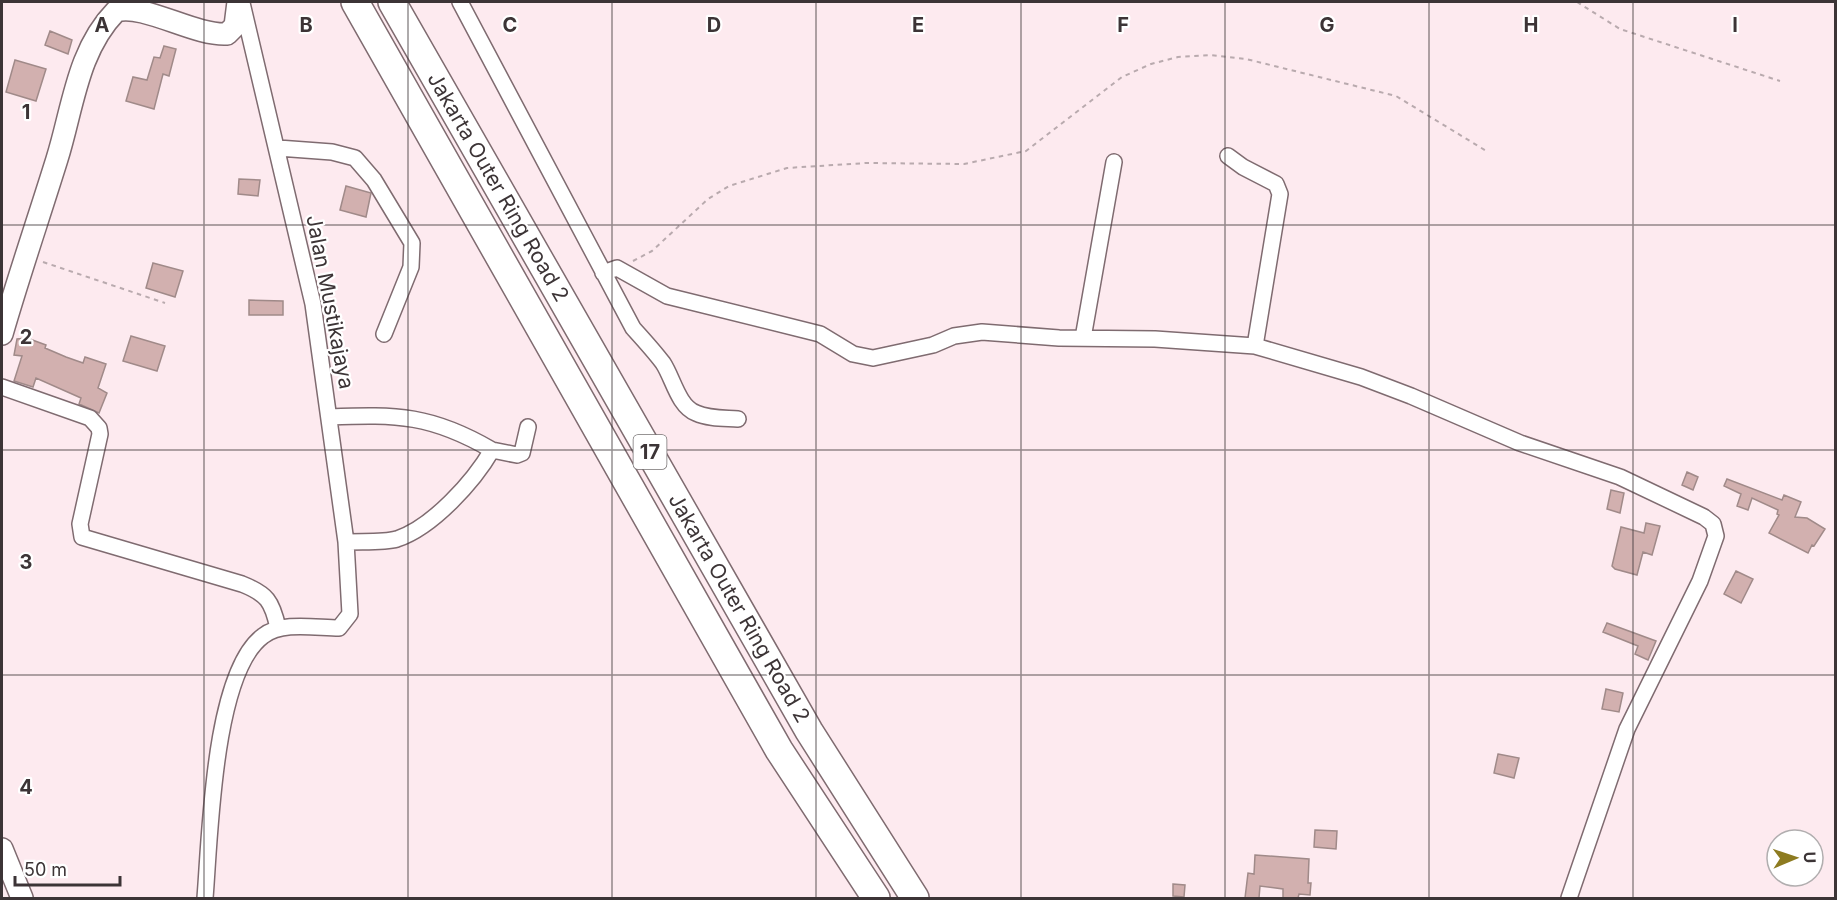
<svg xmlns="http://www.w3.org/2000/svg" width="1837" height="900" font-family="Inter,sans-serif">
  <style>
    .building { fill: #d2b0af; stroke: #a08a89; stroke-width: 1.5 }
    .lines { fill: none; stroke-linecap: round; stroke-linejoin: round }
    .street-casing { stroke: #7f6b70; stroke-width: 18 }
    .secondary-casing { stroke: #7f6b70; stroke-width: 24 }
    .highway-casing { stroke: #7f6b70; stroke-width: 30 }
    .path { stroke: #b9aaae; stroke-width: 2; stroke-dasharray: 4.5 4.5; stroke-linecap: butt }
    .street { stroke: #fff; stroke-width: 15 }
    .secondary { stroke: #fff; stroke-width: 21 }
    .highway { stroke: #fff; stroke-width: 27 }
    .grid { fill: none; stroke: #3c3436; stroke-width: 1.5; stroke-opacity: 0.55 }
    .labels { text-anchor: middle; stroke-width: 4.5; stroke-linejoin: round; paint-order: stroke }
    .shield { fill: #fff; stroke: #767172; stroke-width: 1.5 }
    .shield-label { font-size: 20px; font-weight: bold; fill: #3c3436 }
    .street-label { font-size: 21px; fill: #3c3436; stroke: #fff }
    .grid-label { font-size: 20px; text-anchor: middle; font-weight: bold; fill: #3c3436; stroke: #fff; stroke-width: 4.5; stroke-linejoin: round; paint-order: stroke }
  </style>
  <rect width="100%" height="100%" fill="#fdeaef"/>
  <path class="building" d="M50,31l22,9 -4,14 -23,-9z
    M164,46l12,3 -7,27 -6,-2 -9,35 -28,-8 7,-24 14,3 7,-23 6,1z
    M15,60l31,9 -10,32 -30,-9z
    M239,179l21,1 -2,16 -20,-2z
    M346,186l25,7 -5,24 -26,-7z
    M153,263l30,8 -8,26 -29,-9z
    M249,300l34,1v14h-34z
    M131,336l34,10 -8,25 -34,-10z
    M27,338l19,7 -1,3 21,9 17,6 2,-6 21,7 -8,24 9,5 -8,20 -20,-9 2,-6 -45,-20 -3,9 -19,-6 8,-25 -8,-1 3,-16z
    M1687,472l11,5 -5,13 -11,-5z
    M1727,479l55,21 2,-5 17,7 -6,15 12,1 18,11 -11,17 -2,-1 -4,8 -39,-20 10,-18 -2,-1 1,-4 -26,-12 -4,12 -11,-4 4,-12 -17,-8z
    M1611,490l13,3 -4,20 -13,-4z
    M1646,523l14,3 -8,29 -9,-3 -6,23 -22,-6 -3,-3 9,-39 23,6z
    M1736,571l17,8 -12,24 -17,-9z
    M1607,623l49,18 -8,19 -13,-6 3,-8 -35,-14z
    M1606,689l17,4 -4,19 -17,-3z
    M1498,754l21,4 -5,20 -20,-5z
    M1315,830l22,1 -1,18 -22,-2z
    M1255,855l54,4 -1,24h3l-1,12 -11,-1 -1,4h-15v-9l-23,-3 -1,12h-14l3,-25 6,1z
    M1173,884l12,1 -1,12 -11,-1z"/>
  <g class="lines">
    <g class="street-casing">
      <path id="street" d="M460,2l173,326c10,11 21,23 30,35 10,15 15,43 33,50 13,6 29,5 42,6
        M278,148l54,4 23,6 19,22 38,63 -1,24 -27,67
        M1228,156l15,11 33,17 4,10 -25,152
        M603,273l14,-5 50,28 153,38 33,20 20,4 60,-13 21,-9 28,-4 77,6 96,1 100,7 106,31 50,19 109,47 100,34 84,40 9,7 3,12 -16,45 -73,148 -58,169
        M1083,338l31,-176
        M2,387l88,31 9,10 1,6 -20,90 2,13 160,47c25,10 30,17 36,44
        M330,417c67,-3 102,-2 162,33
        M346,542c15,-1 37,1 51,-3 36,-12 77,-58 95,-89l25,5 5,-2 6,-26
        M205,898c5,-60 8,-225 58,-262 19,-15 53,-8 76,-8l11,-14 -4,-72 -33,-238 -71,-301"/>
    </g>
    <g class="secondary-casing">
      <path id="secondary" d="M2,334c17,-59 37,-117 55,-175 16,-51 20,-108 59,-148 28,-8 78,25 111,23l8,-8 3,-24
        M2,849l20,49"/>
    </g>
    <g class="highway-casing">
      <path id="highway" d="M355,2l424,748 97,148
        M392,2l417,729 106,167"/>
    </g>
    <path class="path" d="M1577,2l43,27 160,52
      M633,261l19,-10 56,-52 21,-13 58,-18 79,-5 98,1 62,-13 96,-74 29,-13 27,-7 32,-2 36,4 150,37 92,56
      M43,262l122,41"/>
    <use href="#street" class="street"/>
    <use href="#secondary" class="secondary"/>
    <use href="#highway" class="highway"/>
  </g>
  <path class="grid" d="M204,2v896M408,2v896M612,2v896M816,2v896M1021,2v896M1225,2v896M1429,2v896M1633,2v896M2,225h1834M2,450h1834M2,675h1834"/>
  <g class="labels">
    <rect class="shield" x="633.5" y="435" width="33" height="34" rx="4.5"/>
    <g class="shield-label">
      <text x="650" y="459">17</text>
    </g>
    <g class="street-label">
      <text transform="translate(498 187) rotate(60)" y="7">Jakarta Outer Ring Road 2</text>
      <text transform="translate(330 302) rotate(79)" y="7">Jalan Mustikajaya</text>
      <text transform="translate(739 608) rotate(60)" y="7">Jakarta Outer Ring Road 2</text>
    </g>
  </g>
  <g class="grid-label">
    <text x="102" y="32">A</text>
    <text x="306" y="32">B</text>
    <text x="510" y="32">C</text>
    <text x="714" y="32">D</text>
    <text x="918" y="32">E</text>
    <text x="1123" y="32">F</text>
    <text x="1327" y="32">G</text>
    <text x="1531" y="32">H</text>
    <text x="1735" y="32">I</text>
    <text x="26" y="119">1</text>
    <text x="26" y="344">2</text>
    <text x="26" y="569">3</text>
    <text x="26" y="794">4</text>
  </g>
  <rect width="1837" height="900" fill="none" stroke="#3c3436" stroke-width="6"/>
  <g transform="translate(1795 858) rotate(88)"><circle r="28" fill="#ffffff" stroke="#b1aeaf" stroke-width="1.5"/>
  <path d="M0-4.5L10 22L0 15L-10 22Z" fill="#8d7b20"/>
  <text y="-9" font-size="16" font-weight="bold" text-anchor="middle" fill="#3c3436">U</text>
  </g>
  <path d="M15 876v9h105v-9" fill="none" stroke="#3c3436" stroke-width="3"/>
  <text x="24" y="876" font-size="18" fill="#3c3436" stroke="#ffffff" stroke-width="4.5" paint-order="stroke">50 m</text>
</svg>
